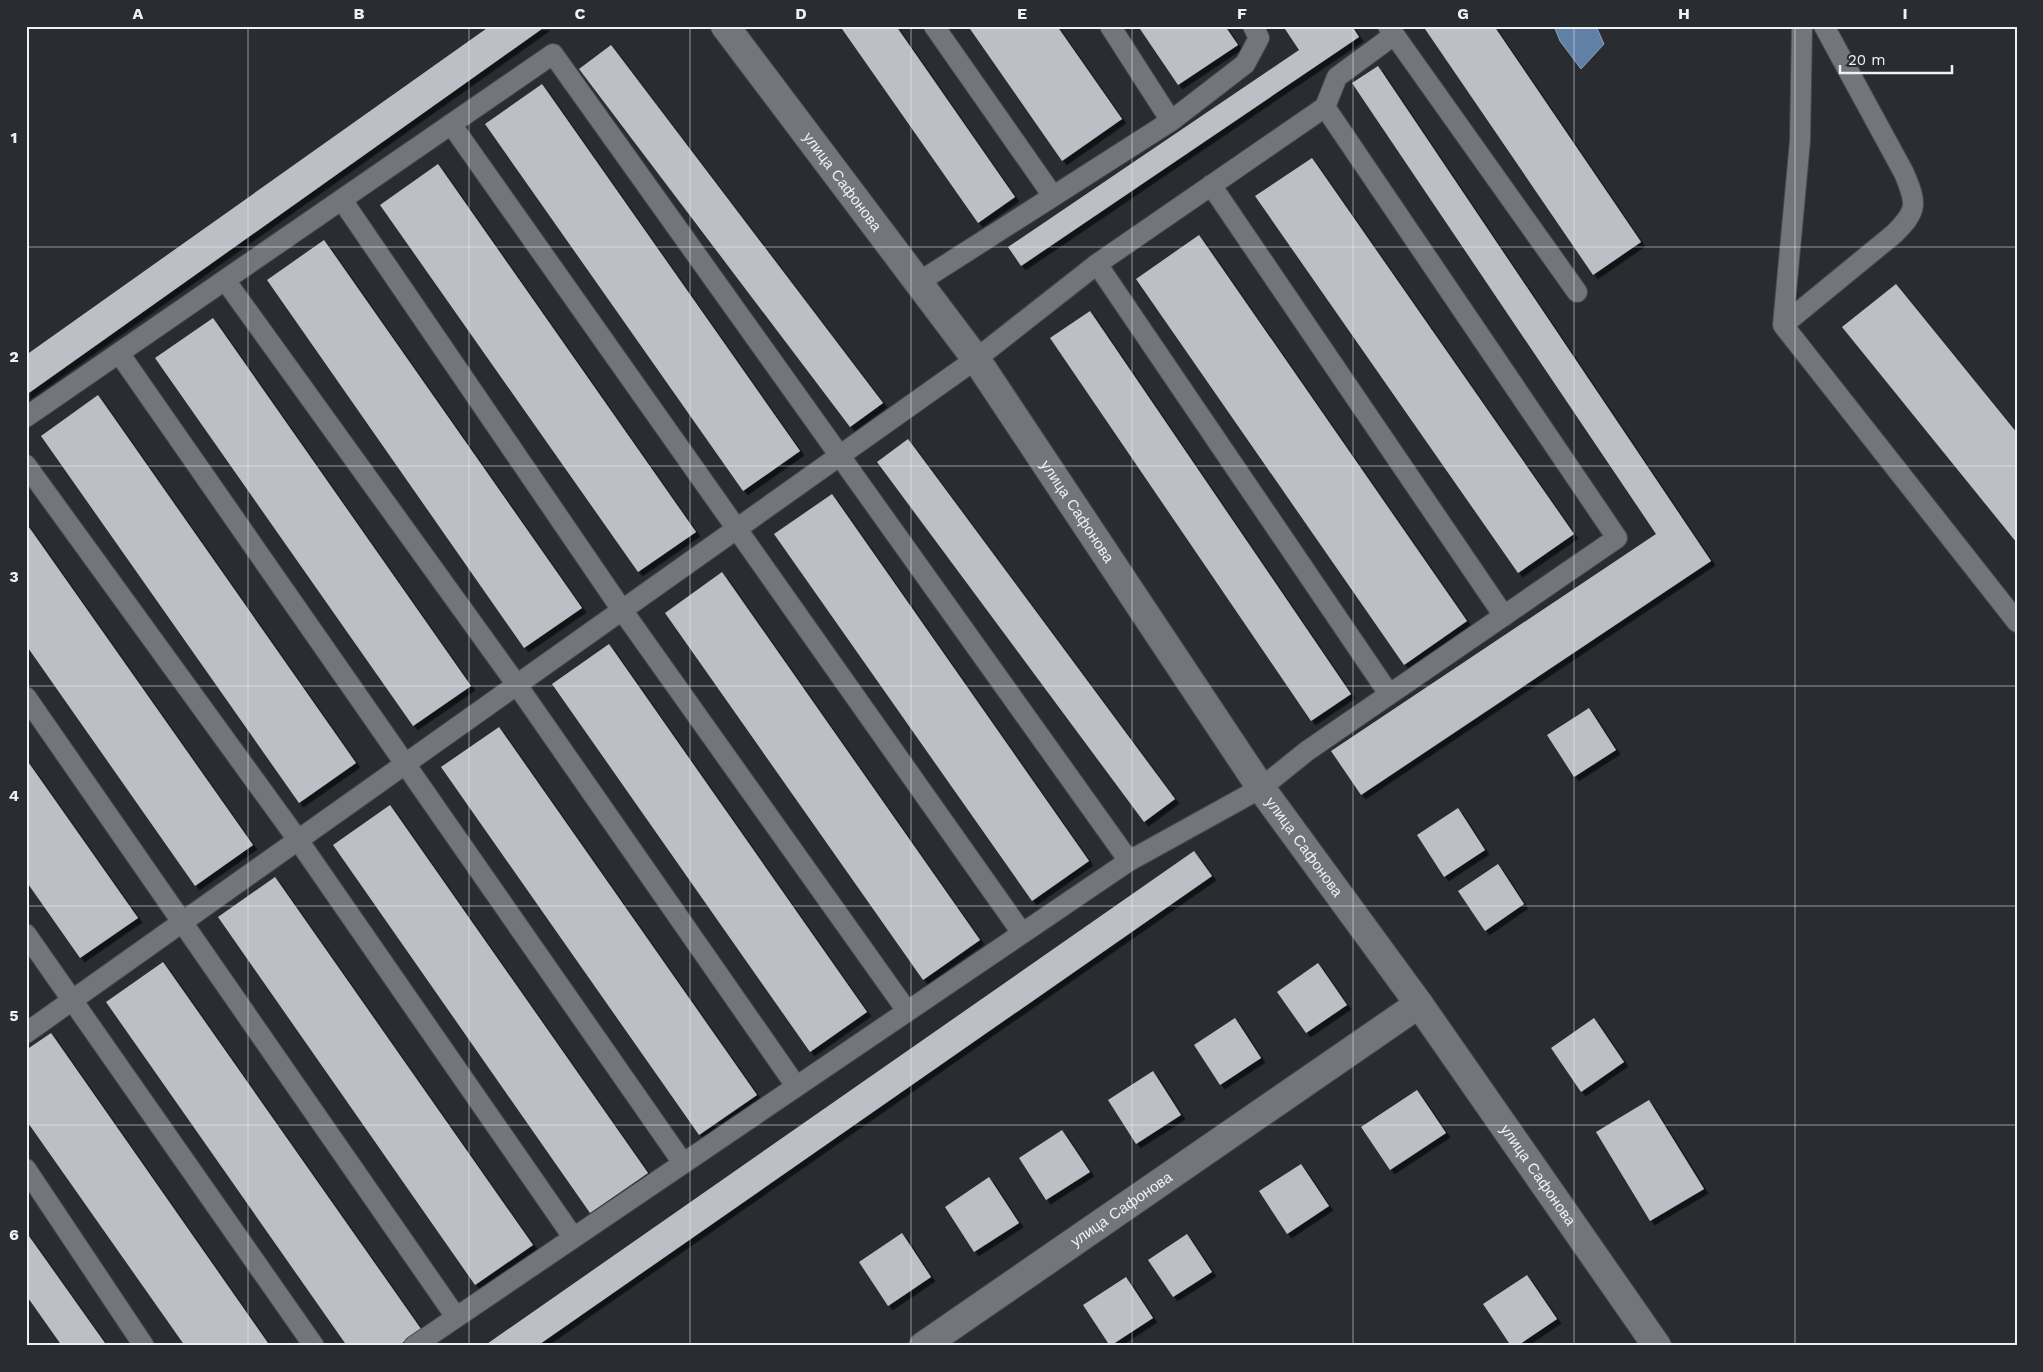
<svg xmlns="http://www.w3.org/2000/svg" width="2043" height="1372" font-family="'Work Sans',sans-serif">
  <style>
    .water { fill: #6080a5; stroke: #8ba2bd }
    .building { fill: #bcc0c6; filter: url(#shadow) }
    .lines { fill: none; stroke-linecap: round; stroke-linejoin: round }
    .lane-casing { stroke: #474a4e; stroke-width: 22 }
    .street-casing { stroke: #474a4e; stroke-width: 30 }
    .lane { stroke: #72767c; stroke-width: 20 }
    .street { stroke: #72767c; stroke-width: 28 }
    .grid { fill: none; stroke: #eff2f5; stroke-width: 1; stroke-opacity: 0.55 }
    .labels { text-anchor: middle; stroke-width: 5; stroke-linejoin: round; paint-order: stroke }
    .street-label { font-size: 15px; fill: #eff2f5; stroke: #292d31 }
    .neatline { fill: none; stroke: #eff2f5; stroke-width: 2 }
    .grid-label { font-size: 16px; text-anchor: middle; font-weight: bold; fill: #eff2f5 }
  </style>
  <defs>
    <filter id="shadow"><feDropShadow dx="4.5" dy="4.5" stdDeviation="0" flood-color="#0009"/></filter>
  </defs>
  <rect width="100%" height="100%" fill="#292d31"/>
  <path class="water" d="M1554,26h42l8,18 -23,25 -21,-28z"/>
  <path class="building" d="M490,26h56l-520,369v-40z
    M840,26h56l119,171 -37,26z
    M968,26h89l65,93 -60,42z
    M1138,26h87l13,19 -60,40z
    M1283,26h69l7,11 -338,229 -13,-19 291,-197z
    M1423,26h71l147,216 -48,33z
    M611,45l272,358 -33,24 -271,-358z
    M1378,66l333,495 -350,234 -30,-44 325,-217 -304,-451z
    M542,84l258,367 -57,40 -258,-367z
    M1312,158l262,376 -56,39 -263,-377z
    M438,164l258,368 -58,40 -258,-367z
    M1199,235l268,386 -63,44 -268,-386z
    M324,240l258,368 -58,40 -257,-368z
    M1896,284l121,149v110l-175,-216z
    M1090,311l261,383 -40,27 -261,-383z
    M213,318l258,368 -58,40 -258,-368z
    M98,395l258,368 -57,40 -258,-367z
    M908,439l267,360 -31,23 -267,-360z
    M832,494l257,367 -57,40 -258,-367z
    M26,523l227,322 -58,41 -169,-241z
    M722,572l258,368 -57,40 -258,-367z
    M609,644l258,368 -57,40 -258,-368z
    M1589,708l27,42 -42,27 -27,-42z
    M499,727l258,368 -58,40 -258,-368z
    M26,759l112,159 -58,40 -54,-77z
    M390,805l258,368 -58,40 -257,-368z
    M1458,808l27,42 -41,27 -27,-42z
    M1194,851l18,25 -675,470h-53z
    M1498,864l26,40 -39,27 -27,-40z
    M275,877l258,368 -58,40 -257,-368z
    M163,962l258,367 -23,17h-51l-241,-344z
    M1318,963l29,42 -41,28 -29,-41z
    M1235,1018l26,40 -41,27 -26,-40z
    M1594,1018l30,44 -43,30 -30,-44z
    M51,1033l219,313h-85l-159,-226v-70z
    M1153,1071l28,44 -45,29 -28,-44z
    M1417,1090l29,43 -56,37 -29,-43z
    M1649,1100l55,89 -54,32 -54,-89z
    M1062,1130l28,42 -44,28 -27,-42z
    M1301,1164l28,42 -42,28 -28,-43z
    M989,1177l30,46 -45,29 -29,-45z
    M26,1232l81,114h-45l-36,-51z
    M902,1233l29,44 -43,29 -29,-44z
    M1187,1234l25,38 -39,25 -25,-37z
    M1527,1275l30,44 -40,27h-6l-28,-42z
    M1126,1277l27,41 -43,28 -27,-41z"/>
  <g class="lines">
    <g class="lane-casing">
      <path id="lane" d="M934,26l119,170
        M1110,26l61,95
        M1388,26l189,266
        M1802,26l-2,115 -17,184 234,297
        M451,124l571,809
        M1211,185l293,431
        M342,200l280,410 285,401
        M1097,264l292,430
        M225,280l292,405 279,401
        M919,282l252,-161 74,-57 14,-26 -6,-12
        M1783,325l111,-91c24,-24 23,-30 10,-61l-80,-147
        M119,353l564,810
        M26,417l527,-363 576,807 -715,485
        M26,465l272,375 275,397
        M26,697l430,620
        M1129,861l132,-73 46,-37 310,-213 -292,-431
        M26,934l288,412
        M26,1033l950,-674 121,-95 228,-157 12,-30 57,-42
        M26,1169l118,177"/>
    </g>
    <g class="street-casing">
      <g id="street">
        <path id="s1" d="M725,26l251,333 285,429 158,216 238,342"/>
        <path id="s2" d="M923,1346l496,-342"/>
      </g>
    </g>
    <use href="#lane" class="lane"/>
    <use href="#street" class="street"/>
  </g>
  <path class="grid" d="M248,26v1320M469,26v1320M690,26v1320M911,26v1320M1132,26v1320M1353,26v1320M1574,26v1320M1795,26v1320M26,247h1991M26,466h1991M26,686h1991M26,906h1991M26,1125h1991"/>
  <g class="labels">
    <g class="street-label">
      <text dy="5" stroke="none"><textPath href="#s1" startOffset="195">улица Сафонова</textPath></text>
      <text dy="5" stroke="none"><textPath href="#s1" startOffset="600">улица Сафонова</textPath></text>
      <text dy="5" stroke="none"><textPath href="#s1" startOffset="1005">улица Сафонова</textPath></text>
      <text dy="5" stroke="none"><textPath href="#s1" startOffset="1408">улица Сафонова</textPath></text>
      <text dy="5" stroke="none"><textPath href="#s2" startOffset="241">улица Сафонова</textPath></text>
    </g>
  </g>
  <rect width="2043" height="1372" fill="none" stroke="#292d31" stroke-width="55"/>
  <path d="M1840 65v8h112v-8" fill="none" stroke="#eff2f5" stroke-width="2.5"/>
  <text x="1848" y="65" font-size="15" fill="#eff2f5" stroke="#292d31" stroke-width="4" paint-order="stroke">20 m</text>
  <rect x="28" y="28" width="1988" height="1316" class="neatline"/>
  <g class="grid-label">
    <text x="138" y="19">A</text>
    <text x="359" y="19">B</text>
    <text x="580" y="19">C</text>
    <text x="801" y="19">D</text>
    <text x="1022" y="19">E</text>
    <text x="1242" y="19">F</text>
    <text x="1463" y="19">G</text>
    <text x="1684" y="19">H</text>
    <text x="1905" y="19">I</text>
    <text x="14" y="143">1</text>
    <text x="14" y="362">2</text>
    <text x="14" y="582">3</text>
    <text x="14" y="801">4</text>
    <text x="14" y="1021">5</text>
    <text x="14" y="1240">6</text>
  </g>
</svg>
